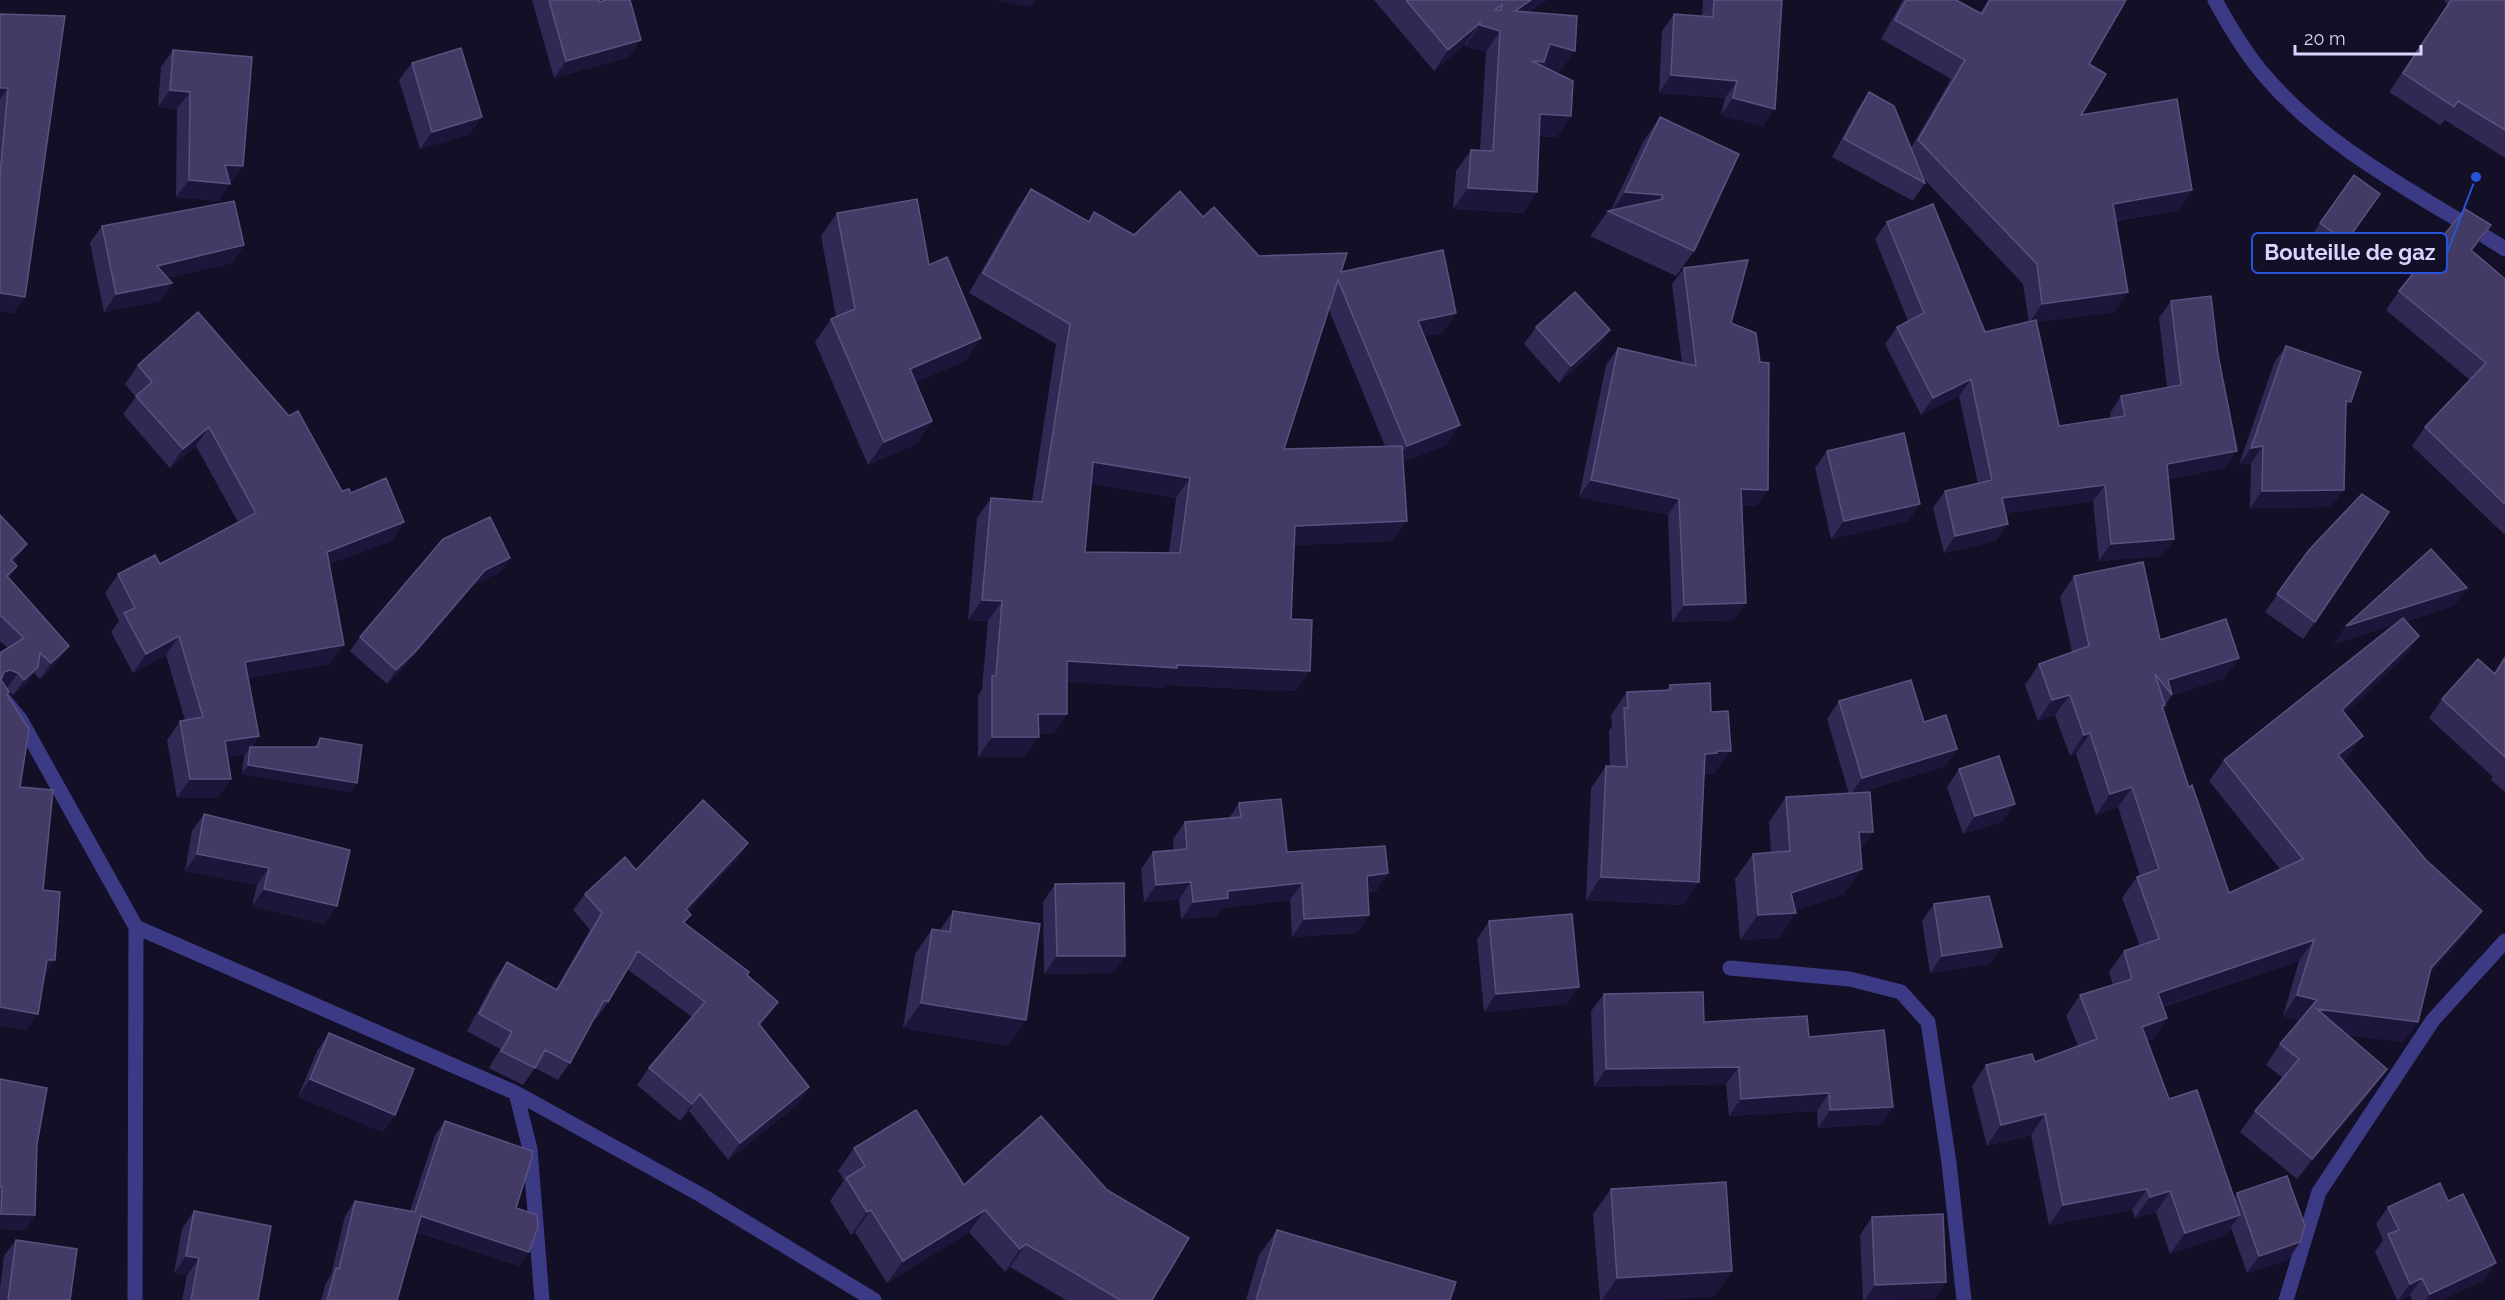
<svg xmlns="http://www.w3.org/2000/svg" width="2505" height="1300" font-family="Raleway,sans-serif">
  <style>
    .lines { fill: none; stroke-linecap: round; stroke-linejoin: round }
    .minor { stroke: #3d3a85; stroke-width: 15 }
    .wall { fill: #312854; fill-rule: evenodd }
    .shaded-wall { fill: #1d163a }
    .building { fill: #433a66; stroke: #5a527e; stroke-width: 1.5; fill-rule: evenodd }
    .leader { fill: none; stroke: #2655da; stroke-width: 2 }
    .callout-dot { fill: #2655da; stroke: #130f26; stroke-width: 2 }
    .callout { fill: #130f26; stroke: #2655da; stroke-width: 2 }
    .callout-label { font-size: 22px; text-anchor: middle; font-weight: bold; fill: #d9d4ff }
  </style>
  <rect width="100%" height="100%" fill="#130f26"/>
  <g class="lines">
    <path class="minor" d="M2215,0c14,26 31,54 50,76 64,75 158,120 240,173
      M0,695l20,24 116,208 380,166 14,56 12,151
      M1730,968l120,11 51,13 27,30 21,141 15,137
      M516,1093l185,102 173,105
      M135,1300l1,-373
      M2286,1300l33,-108 114,-172 72,-79"/>
  </g>
  <path class="wall" d="M532,0h67l30,57 -75,21z
    M1374,0h173l-18,12 31,60 -12,-4 9,69 -18,-1 -2,56 -14,21 -70,-4 3,-38 15,-21h9l6,-98 -21,-6v-2l-31,27z
    M1703,0h79l-19,126 -42,-11 4,-17 -66,-5 3,-62 12,-17 28,2z
    M1903,0h53l24,13 8,-13h138l-37,64 -8,51 111,75 -13,20 -63,11 12,71 -14,20 -77,10 22,104 52,-8 -1,-5 11,-17 46,-9 -8,-69 12,-17 54,167 -57,11 6,60 -12,17 -63,5 -6,-60 -87,12 -10,28 -52,12 -11,-45 12,-17 33,-7 -19,-88 -38,19 -36,-71 12,-17 11,-6 -33,-82 12,-17 98,110 44,-10 -6,-38 -99,-105 1,4 -12,18 -81,-44 25,-47 12,-18 42,56 40,-69 -70,-40z
    M2445,0h60v158l-60,-38 -5,5 -51,-33 59,-88 -4,-3z
    M0,14l65,2 -51,297 -14,-2z
    M173,50l58,133h-1l-12,18 -42,-4 1,-88 -19,-2 3,-40z
    M412,63l58,71 -50,15 -21,-69z
    M1660,117l34,134 -18,25 -86,-40 18,-25 3,-1 32,-68z
    M2354,175l26,19 -40,57 -26,-19z
    M1031,189l57,33 6,-10 40,23 69,-18 56,39 82,16 115,41 -14,20 -18,3 22,109 -43,17 -10,79 -99,4 -3,74 5,72 -131,-6 -2,3 -96,-7v33l-14,20h-15l-14,23h-46v-61l4,-7 6,-68 -20,-1 9,-102 14,-20 41,3 24,-157 -87,-51 48,-84zM1329,310l56,136 -101,3zM1091,484l85,14 -7,54h-84z
    M837,213l92,52 52,73 -16,23 -50,21 17,39 -16,23 -48,21 -53,-123 16,-23 5,-2 -15,-81z
    M102,226l142,19 -12,18 -65,15 5,5 -12,18 -56,11 -14,-69z
    M2478,244l-6,7 33,28v256l-93,-89 13,-19 45,-47 -84,-70 13,-19z
    M1684,268l47,55 26,183h-16l-7,114 -62,2 -4,-107 -89,-18 27,-132 12,-17 64,15 -10,-79z
    M1536,327l62,21 -39,35 -35,-39z
    M2286,346l45,161 -81,1 1,-45 -12,2 35,-102z
    M138,365l204,126 9,2 53,29 -13,19 -62,23 1,100 -82,14 11,58 -8,11h63l6,-9 37,45 -6,9 -109,-18 2,-18 1,-2 -17,3 -10,41h-41l-10,-58 13,-19 5,-1 -19,-65 -33,18 -22,-41 8,-11 -14,-28 13,-19 42,-10 78,-42 -42,-76 -26,22 -47,-54 13,-17 -11,-13z
    M1827,451l93,53 -12,17 -77,18 -16,-71z
    M0,515l16,45 -3,2 4,4 -8,12 60,68 -11,15 -18,18 -6,-6 -7,10 -14,12 -7,-7 14,99 23,103 2,85 -18,55 -27,-5v-372l8,-5 -8,-7z
    M2309,550l6,72 -12,17 -38,-27z
    M510,558l-10,14 -25,12 -70,82 -18,18 -37,-33 10,-14z
    M2074,576l86,64 79,18 -15,20 -52,17 -9,14 26,79 40,105 51,-24 -71,-88 15,-21 171,-136 -61,20 12,-18 109,-21 -49,16 13,15 -14,20 -60,57 18,23 -15,20 -5,5 125,170 -39,43 -11,48 -15,20 -55,-7 25,54 -76,90 -57,-47 15,-21 28,-33 -17,-13 14,-21 21,-24 -18,-4 16,-55 -136,46 4,11 -14,21 -6,2 22,58 65,99 3,-5 63,49 -12,18 -41,13 -16,-45 -6,7 -55,19 -14,-42 -21,6 -3,-8 -83,15 -18,-90 -44,11 -15,-60 14,-21 49,-3 43,-16 -12,-30 14,-21 33,-10 -4,-13 15,-21 16,-5 -18,-48 15,-21 3,-1 -22,-69 -22,8 -20,-61 -6,2 -15,-41 -17,6 -13,-36 14,-21 33,-12 -12,-55z
    M2505,655v137l-14,-12 2,-3 -64,-59 13,-19 52,-26z
    M1670,685l45,88 -11,1 -21,131 -97,-5 5,-112 15,-22h4l-1,-35 3,-5 -1,-11 16,-23 39,-2z
    M1839,701l85,21 33,27 -12,17 -87,27 15,39 -13,18 -16,44 -48,16 -17,28 -39,2 -5,-61 18,-25 18,-1 -2,-31 17,-25 63,-3 -22,-75z
    M1959,769l44,52 -40,13 -16,-47z
    M1239,803l48,49 101,21 -12,18 -8,1 1,23 -12,18 -65,4 -2,-37 -68,8 -6,8 -35,3 -2,-20 -35,3 -3,-33 12,-17 21,-2 -1,-11 12,-17 44,-4z
    M204,814l146,36 -25,74 -73,-18 5,-21 -72,-14 7,-40z
    M748,843l-11,17 -49,51 3,4 -6,8 62,52 31,27 -18,24 49,61 -11,17 -70,56 -39,-49 -9,10 -43,-36 12,-17 43,-51 -65,-48 -19,33 -12,17 -2,-1 -24,45 -12,17 -23,-12 -12,17 -34,-17 11,-19 -33,-18 28,-52 12,-17 49,27 34,-59 -17,-20 12,-16z
    M1055,884l70,72 -12,17 -69,1 -1,-72z
    M1934,904l56,60 -60,9 -8,-52z
    M953,911l55,134 -105,-17 12,-74 17,-25 8,1z
    M1489,921l78,83 -83,8 -7,-73z
    M1604,994l100,28 105,15 84,70 -12,17 -63,4 -1,-17 -88,5 -3,-32 -132,3 -3,-76z
    M329,1033l66,82 -12,17 -85,-35 19,-46z
    M0,1079l37,65 -2,71 -10,15 -25,-1z
    M445,1121l71,87 13,44 -10,14 -103,-34 -19,68h-76l5,-17 5,-8 14,-59 10,-15 55,10 25,-76z
    M854,1148l110,37 188,115h-86l-56,-33 -5,5 -36,-40 -82,51 -32,-51 -4,3 -21,-34 14,-21 -6,-9z
    M1611,1189l121,82 -18,25 -61,4h-53l-7,-86z
    M2388,1207l96,73 -42,20h-30l-2,-5 -10,5h-3l-22,-48 8,-12 -7,-16z
    M194,1211l64,89h-76l5,-25 -13,-2 8,-44z
    M1872,1217l74,65 -12,17 -71,1 -3,-65z
    M1277,1230l173,70h-204l13,-45z
    M16,1240l54,60h-70v-12l4,-32z"/>
  <path class="shaded-wall" d="M994,0h41l-5,7z
    M1531,0h16l-47,32 15,-21z
    M1480,23l-15,21 -31,27 14,-21z
    M1480,25l20,6 -14,21 -21,-6z
    M641,40l-12,17 -75,21 12,-17z
    M1550,44l25,7 -15,21 -20,-6 -8,-5z
    M1671,75l66,6 -12,17 -66,-5z
    M0,88h8l-8,11z
    M170,90l20,2 -13,17 -19,-2z
    M1733,98l42,11 -12,17 -42,-11z
    M1540,114l31,2 -14,21 -32,-2z
    M482,117l-12,17 -50,15 12,-17z
    M225,165l18,1 -12,17 -15,-1 14,2 -12,17 -42,-4 13,-17z
    M1468,188l69,4 -14,21 -70,-4z
    M2192,190l-13,20 -80,13 14,-19z
    M1625,192l37,3 -17,25 -34,-8z
    M2491,225l-13,19 -20,25 13,-19z
    M244,245l-12,18 -87,20 12,-17z
    M172,283l-12,18 -56,11 12,-18z
    M2128,292l-14,20 -85,11 13,-19z
    M0,293l25,4 -11,16 -14,-2z
    M1456,313l-14,20 -38,8 14,-20z
    M1610,330l-12,18 -39,35 12,-17z
    M981,338l-16,23 -71,31 16,-23z
    M1971,379l-12,17 -38,19 12,-17z
    M2346,401l5,1 -12,17z
    M932,421l-16,23 -48,21 16,-23z
    M1460,425l-14,20 -53,21 14,-20z
    M209,427l-13,19 -26,22 13,-19z
    M2263,446l-12,17 -12,2 12,-17z
    M2237,451l-12,17 -70,13 12,-17z
    M1093,462l97,16 -14,20 -97,-16z
    M1591,480l88,19 -11,16 -89,-18z
    M2105,485l-12,16 -102,14 11,-17z
    M1741,489l27,1 -11,16h-28z
    M2344,490l-13,17 -81,1 12,-17z
    M1920,504l-12,17 -77,18 13,-18z
    M1407,521l-14,20 -112,5 14,-20z
    M404,522l-13,19 -77,29 13,-18z
    M2008,524l-12,17 -52,12 11,-17z
    M2174,539l-12,17 -63,5 12,-17z
    M27,544l-11,16 -16,15 11,-15z
    M510,558l-10,14 -25,12 -70,82 -18,18 9,-14 89,-100z
    M17,566l-11,16 1,-6z
    M2467,588l-12,17 -121,39 12,-18z
    M982,600l20,1 -14,20 -20,-1z
    M1746,603l-12,17 -62,2 12,-17z
    M179,636l-13,19 -33,18 13,-19z
    M2419,636l-14,20 -77,74 14,-20z
    M344,645l-14,19 -98,17 13,-19z
    M69,646l-11,15 -18,18 11,-16z
    M2239,658l-15,20 -52,17 -4,-15z
    M1067,661l110,4 133,6 -14,20 -131,-6 -2,3 -110,-7z
    M38,667l-11,16 -14,12 11,-15z
    M10,670l8,3 -11,15 -7,-2 4,-14z
    M2070,695l-15,20 -17,6 14,-21z
    M1038,714h29l-14,20h-29z
    M2090,733l-14,21 -6,2 14,-21z
    M259,736l-14,18 -33,6 13,-19z
    M2363,736l-15,20 -24,20 14,-21z
    M992,737h47l-15,20h-46z
    M1957,749l-12,17 -95,29 12,-17z
    M1717,751h14l-16,22 -12,1 2,-20z
    M248,765l109,18 -6,9 -109,-18z
    M190,779h41l-13,19h-41z
    M2132,787l-14,20 -22,8 14,-21z
    M2015,804l-12,17 -40,13 12,-18z
    M1859,832h14l-17,25z
    M748,843l-11,17 -63,66 12,-17z
    M197,854l72,14 -12,17 -72,-14z
    M1862,869l-18,25 -57,19h9l-17,25 -39,2 18,-25 33,-22z
    M1388,873l-12,18 -22,2 13,-17z
    M1601,877l98,5 -16,23 -97,-5z
    M1191,882l-12,17 -35,3 12,-17z
    M1302,883l-12,17 -68,8 -6,8 -35,3 12,-17 35,-11z
    M264,889l73,17 -12,18 -73,-18z
    M2482,911l-14,20 -52,57 15,-20z
    M1369,915l-12,18 -65,4 12,-18z
    M2314,940l-15,21 -156,52 15,-20z
    M2002,947l-12,17 -60,9 12,-17z
    M1057,956h68l-12,17 -69,1z
    M47,960h8l-11,16z
    M1579,987l-12,17 -83,8 12,-18z
    M2297,995l20,5 -14,20 -20,-4z
    M778,1002l-12,17 -19,22 12,-17z
    M921,1003l105,17 -18,25 -105,-17z
    M0,1007l38,7 -11,16 -27,-5z
    M2317,1009l101,13 -15,20 -100,-12z
    M2167,1018l-14,21 -25,9 14,-21z
    M1739,1067l-13,17 -132,3 12,-18z
    M2387,1069l-14,20 -76,90 15,-20z
    M310,1079l85,36 -12,17 -85,-35z
    M809,1087l-11,17 -70,56 12,-17z
    M1829,1093l-12,18 -88,5 12,-17z
    M700,1094l-11,17 -9,10 12,-17z
    M1893,1107l-12,17 -63,4 12,-18z
    M2045,1114l-14,21 -44,11 14,-21z
    M2147,1189l-15,21 -83,15 14,-20z
    M2170,1191l-14,21 -21,6 15,-21z
    M871,1210l-16,22 -4,3 16,-23z
    M985,1210l-16,22 -82,51 16,-22z
    M1,1214l34,1 -10,15 -25,-1v-13z
    M2240,1215l-15,20 -55,19 15,-21z
    M421,1216l108,36 -10,14 -108,-36z
    M2300,1242l-12,18 -41,13 12,-17z
    M1026,1244l-16,23 -5,5 15,-23z
    M186,1256l13,2 -12,17 -13,-2z
    M2496,1263l-12,17 -42,20h-16l4,-6z
    M1732,1271l-18,25 -61,4h-51l15,-22z
    M2422,1278l-12,17 -12,5 12,-16z
    M1946,1282l-12,17 -69,1 10,-15z"/>
  <path class="building" d="M549,0h50v2l7,-2h24l11,40 -75,21z
    M1406,0h125l-16,11 62,5 -2,35 -25,-7 -6,18 -12,-1 41,20 -2,35 -31,-2 -3,78 -69,-4 3,-38 22,1 7,-120 -20,-6v-2l-32,27zM1502,5l-1,5h-6z
    M1714,0h68l-7,109 -42,-11 4,-17 -66,-6 3,-61 39,3z
    M1906,0h50l26,14 8,-14h136l-37,64 17,10 -25,41 96,-16 15,91 -79,14 15,88 -86,12 -5,-40 -119,-124 47,-80 -70,-40z
    M2451,0h54v130l-47,-29 -4,6 -51,-34z
    M0,14l65,2 -40,281 -25,-4v-117l8,-88h-8z
    M461,48l21,69 -50,15 -20,-69z
    M173,50l79,7 -9,109 -18,-1 5,19 -41,-4 1,-88 -20,-2z
    M1869,92l25,14 31,77 -81,-44z
    M1660,117l79,37 -45,97 -86,-40 55,-12 -1,-4 -37,-3z
    M2354,175l26,19 -34,48 -26,-19z
    M1031,189l58,33 5,-10 40,23 46,-44 23,26 11,-10 45,49 88,-3 -6,19 102,-22 13,63 -38,8 42,104 -53,21 -69,-166 -54,169 118,-3 5,75 -112,5 -4,93 21,1 -2,51 -133,-6v3l-110,-7v53h-29l1,23h-47v-61l4,-1 6,-74 -20,-1 9,-102 51,4 28,-178 -87,-51zM1093,462l97,16 -10,75 -95,-1z
    M917,199l12,66 18,-8 34,81 -71,31 22,52 -48,21 -53,-123 24,-10 -18,-96z
    M234,201l10,44 -87,21 15,17 -56,11 -14,-68z
    M1933,204l52,128 51,-12 23,106 66,-10 -4,-20 60,-11 -10,-84 40,-5 7,59 19,96 -70,13 7,75 -63,5 -6,-59 -103,13 6,26 -53,12 -10,-45 47,-11 -21,-101 -38,19 -36,-71 27,-14 -37,-91z
    M2465,209l26,16 -20,25 34,29v225l-80,-77 61,-64 -87,-72z
    M1748,260l-17,63 25,10 4,29 9,1 -1,127 -27,-1 5,114 -62,2 -5,-106 -88,-19 27,-132 78,18 -12,-98z
    M1575,292l35,38 -39,36 -35,-39z
    M198,312l91,104 9,-5 44,80 7,-2 2,4 35,-15 18,44 -77,30 17,93 -99,17 14,74 -34,5 6,38h-41l-10,-58 23,-4 -24,-81 -33,18 -22,-41 11,-5 -17,-34 37,-19 5,9 96,-51 -47,-86 -26,22 -47,-53 16,-14 -14,-17z
    M2286,346l75,26 -10,30 -5,-1 -2,89 -82,1 1,-45 -12,2z
    M1904,433l16,71 -76,17 -17,-70z
    M2362,494l27,18 -74,110 -38,-28 32,-44z
    M0,515l27,29 -16,16 6,6 -10,10 62,70 -18,17 -11,-10 -2,14 -14,13 -6,-7 -8,-3 -6,2 -3,8 8,12 -2,3 22,34 -9,58 33,3 -10,100 17,2 -5,68h-8l-9,54 -38,-7v-354l24,-15 -24,-23z
    M490,517l20,41 -25,12 -71,83 -18,17 -36,-33 83,-98z
    M2431,549l36,39 -121,38z
    M2143,562l17,78 66,-21 13,39 -71,22 4,15 -17,-21 10,31 -3,1 27,82 3,-3 37,108 74,-34 -79,-99 179,-142 16,18 -77,74 21,26 -25,19 88,105 56,51 -51,57 -13,54 -101,-13 70,60 -75,90 -57,-48 44,-52 -19,-15 37,-44 -20,-5 17,-55 -156,53 9,25 -25,9 27,72 28,-9 43,125 -55,18 -15,-42 -20,6 -3,-8 -84,16 -18,-91 -44,11 -15,-60 46,-11 3,8 62,-23 -17,-44 52,-16 -8,-28 35,-12 -22,-62 22,-8 -27,-82 -22,7 -20,-61 -6,2 -14,-40 -18,5 -13,-36 50,-18 -15,-70z
    M2505,658v99l-63,-58 36,-40 17,15z
    M1911,680l13,42 22,-7 11,34 -95,29 -23,-77z
    M1710,683l1,29 17,-1 3,40h-14v2l-12,1 -6,128 -98,-5 5,-111 21,1 -3,-59h4l-1,-16 44,-2 -1,-5z
    M320,738l42,7 -5,38 -109,-18 2,-18h68z
    M1999,756l16,48 -40,12 -16,-47z
    M1870,792l3,40h-14l3,37 -71,24 5,20 -38,2 -5,-61 37,-3 -4,-54z
    M1281,799l6,53 98,-6 3,27 -21,3 2,39 -65,4 -2,-36 -74,8v7l-35,4 -2,-20 -35,3 -3,-33 34,-3 -2,-27 56,-5 -2,-14z
    M703,800l45,43 -62,66 5,6 -8,7 66,50 -2,3 31,27 -19,22 50,63 -69,56 -40,-49 -8,10 -43,-36 56,-66 -67,-51 -30,51 -4,-2 -34,63 -25,-13 -10,18 -34,-17 11,-19 -33,-18 28,-52 50,28 45,-77 -17,-19 40,-37 11,13z
    M204,814l146,36 -13,56 -73,-17 5,-21 -72,-14z
    M1124,883l1,73h-68l-2,-72z
    M1989,896l13,51 -60,9 -8,-52z
    M953,911l87,13 -14,96 -105,-17 11,-74 18,3z
    M1572,914l7,73 -83,7 -7,-73z
    M1703,992l1,30 103,-6 2,21 75,-7 9,77 -63,3 -1,-17 -88,6 -2,-32 -133,2 -2,-75z
    M329,1033l85,36 -19,46 -85,-36z
    M0,1079l47,9 -10,56 -2,71 -34,-1 1,-27h-2z
    M916,1110l48,75 77,-69 66,74 82,48 -37,62h-32l-94,-56 -6,5 -35,-39 -82,51 -32,-51 -4,2 -21,-34 19,-12 -11,-18z
    M445,1121l87,30v6l-16,51 21,7 1,12 -9,25 -108,-36 -24,84h-70l9,-32 3,1 16,-68 60,11z
    M2287,1176l18,50 -5,16 -41,14 -22,-63z
    M1726,1182l6,89 -115,7 -6,-89z
    M2440,1183l8,18 15,-7 33,69 -66,31 -8,-16 -12,6 -22,-50 11,-4 -11,-23z
    M194,1211l77,15 -13,74h-67l8,-42 -13,-2z
    M1943,1214l3,68 -71,3 -3,-68z
    M1277,1230l179,52 -6,18h-194z
    M16,1240l61,9 -7,51h-62z"/>
  <path class="leader" d="M2476 177L2447 253"/>
  <circle class="callout-dot" cx="2476" cy="177" r="6"/>
  <rect class="callout" x="2252" y="233" width="195" height="40" rx="6"/>
  <g class="callout-label">
    <text x="2350" y="260">Bouteille de gaz</text>
  </g>
  <path d="M2295 45v9h126v-9" fill="none" stroke="#d9d4ff" stroke-width="3"/>
  <text x="2304" y="45" font-size="18" fill="#d9d4ff" stroke="#130f26" stroke-width="4.5" paint-order="stroke">20 m</text>
</svg>
